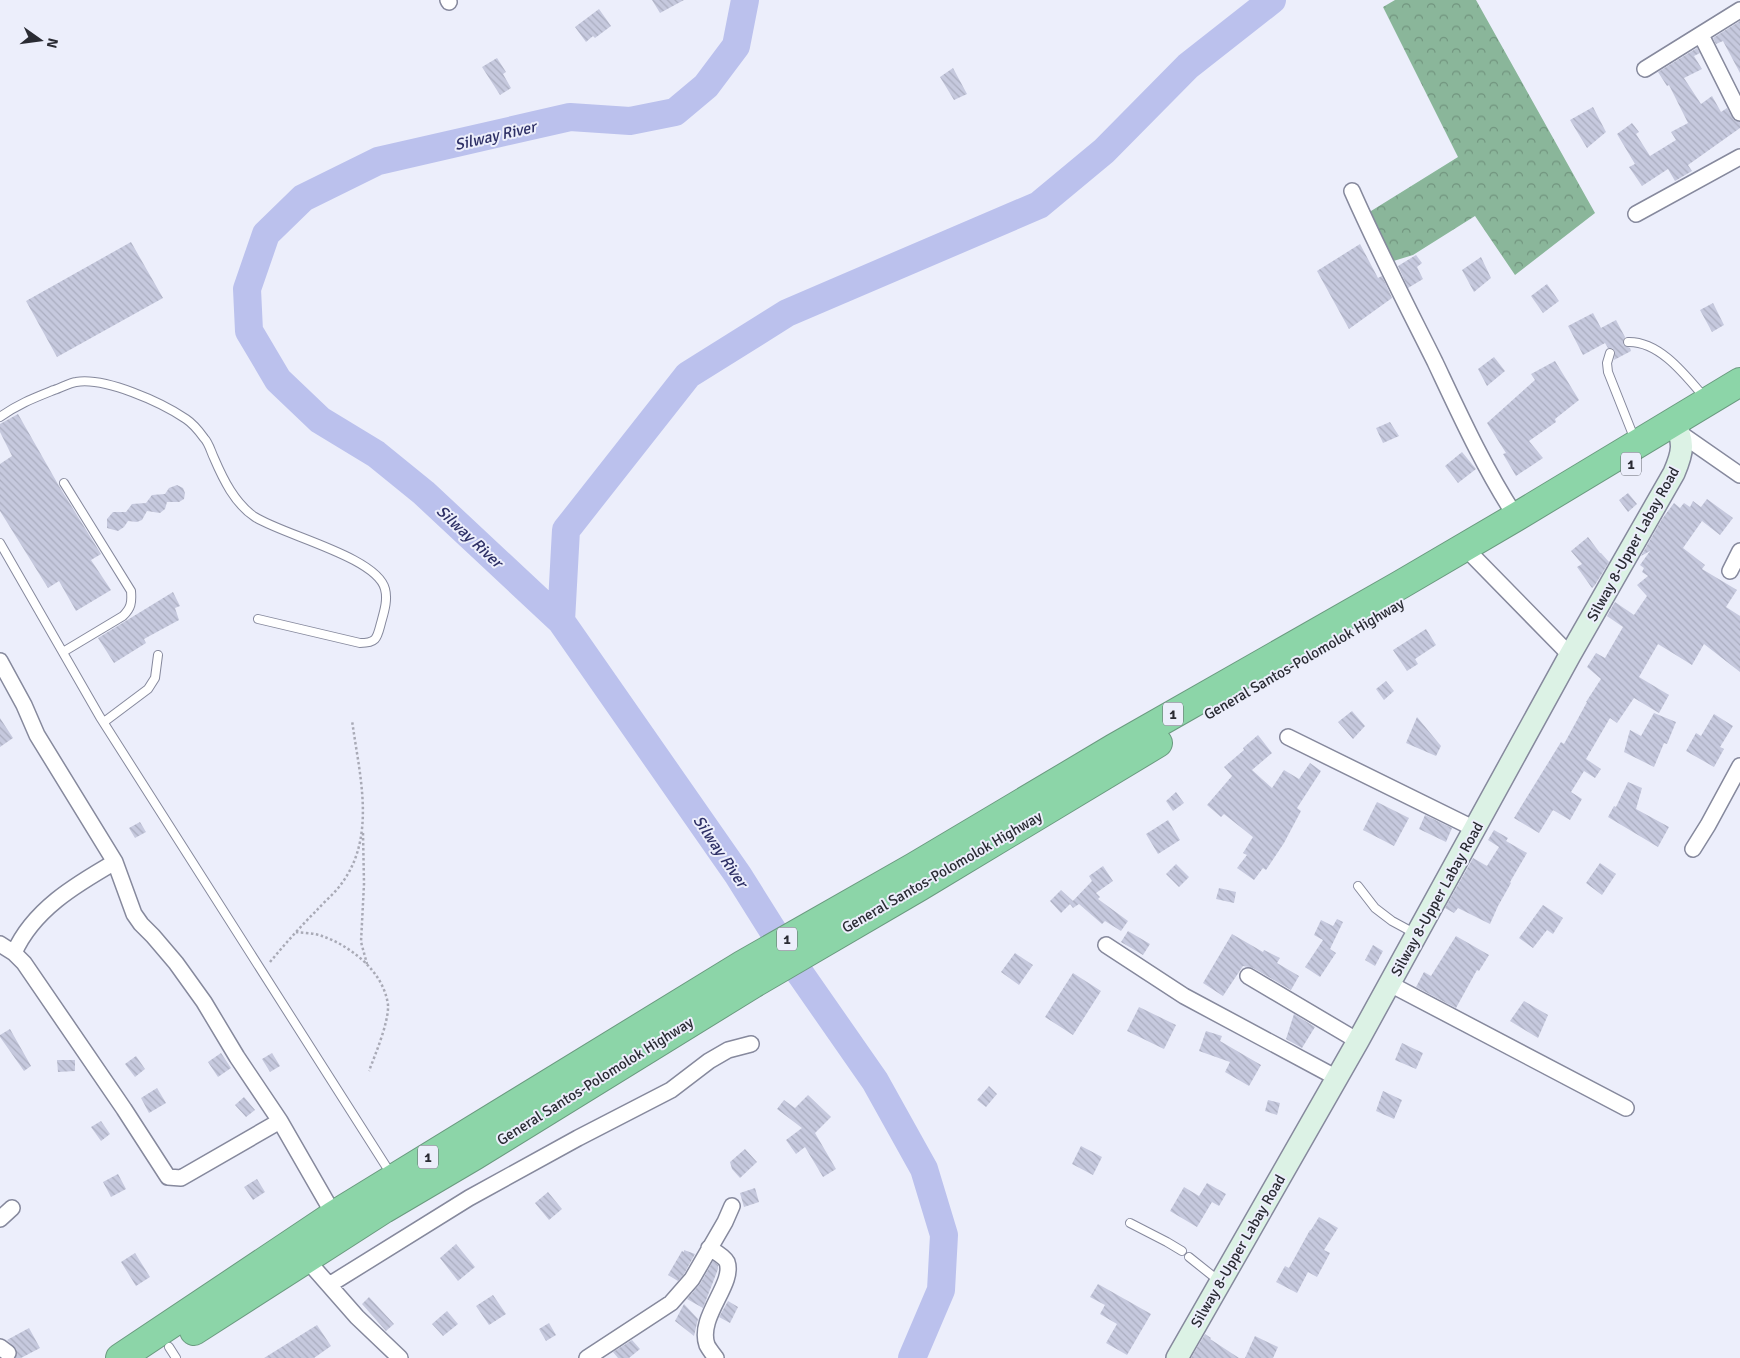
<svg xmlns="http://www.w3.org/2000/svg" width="1740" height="1358" font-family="Signika,sans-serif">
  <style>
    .forest { fill: url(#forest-crowns) }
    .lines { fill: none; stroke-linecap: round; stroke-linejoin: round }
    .river { stroke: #bbc1ed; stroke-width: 28 }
    .building { fill: url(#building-back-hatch) }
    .lane-casing { stroke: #86899d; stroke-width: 10 }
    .street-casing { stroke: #86899d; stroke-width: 18 }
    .secondary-casing { stroke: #86899d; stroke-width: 24 }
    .highway-casing { stroke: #6a9a7f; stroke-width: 30 }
    .path { stroke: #a9aab6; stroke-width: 2.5; stroke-dasharray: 2.5 2.5; stroke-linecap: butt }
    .lane { stroke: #fff; stroke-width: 8 }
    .street { stroke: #fff; stroke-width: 15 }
    .secondary { stroke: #dcf2e5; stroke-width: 21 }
    .highway { stroke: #8cd5a8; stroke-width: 28 }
    .labels { text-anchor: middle; stroke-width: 4; stroke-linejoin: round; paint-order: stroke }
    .shield { fill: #eceefb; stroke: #64666f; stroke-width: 1 }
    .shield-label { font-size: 14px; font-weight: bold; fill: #2a2b33 }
    .street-label { font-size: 15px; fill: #2a2b33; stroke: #eceefb }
    .water-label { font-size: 16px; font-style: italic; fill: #2e3066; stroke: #eceefb }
  </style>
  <defs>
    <pattern id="forest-crowns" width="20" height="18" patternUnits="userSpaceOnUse" patternTransform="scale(1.25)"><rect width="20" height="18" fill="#8ab69a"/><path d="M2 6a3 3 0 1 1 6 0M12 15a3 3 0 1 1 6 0" fill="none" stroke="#71947e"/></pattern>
    <pattern id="building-back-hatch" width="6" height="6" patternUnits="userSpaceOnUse" patternTransform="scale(1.25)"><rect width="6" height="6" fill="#c6c9de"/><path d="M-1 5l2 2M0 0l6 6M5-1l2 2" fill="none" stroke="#aaadbf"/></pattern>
  </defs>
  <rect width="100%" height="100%" fill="#eceefb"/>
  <path class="forest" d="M1395,0h81l119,213 -80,62 -40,-59 -62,39 -26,8 -24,-47 95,-59 -75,-150z"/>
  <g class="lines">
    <path class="river" d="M745,0l-9,46 -30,40 -31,26 -45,9 -60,-4 -192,44 -75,37 -37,36 -19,55 2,42 29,49 42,40 56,34 48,39 137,128 177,254 59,94 78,112 49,88 20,66 -3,55 -29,68
      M561,621l5,-91 122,-155 99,-62 252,-108 65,-54 84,-85 84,-66"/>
  </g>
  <path class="building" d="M652,0h32l-24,13z
    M599,9l12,17 -16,12 -2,-2 -7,6 -11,-15z
    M1740,21v52l-17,-32 -7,3 -3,-6z
    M1697,48l3,5 -6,3 8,13 -18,9 17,26 11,-8 9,16 6,-4 7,12 6,2v6l-52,37 4,6 -17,10 -7,-12 -26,17 -13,-19 6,-3 -18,-30 15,-11 7,9 -3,2 14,22 26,-16 -5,-8 17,-9 -19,-38 -2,1 -9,-14z
    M497,58l9,14 -3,2 8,14 -11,7 -18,-28z
    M953,68l14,26 -13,6 -14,-23z
    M1593,107l13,25 -19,16 -17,-28z
    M131,242l32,56 -106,59 -31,-56z
    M1360,244l18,34 4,-2 10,22 -43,31 -32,-58z
    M1416,255l6,8 -5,4 6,12 -15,9 -10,-22z
    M1481,257l10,21 -17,14 -12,-22z
    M1547,284l12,17 -16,12 -12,-17z
    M1713,303l11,22 -12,7 -12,-22z
    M1593,313l8,15 15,-8 9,17 -2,4v4l7,3 1,3 -17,9 1,-9 -3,-3h-4l-3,-5 -22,12 -15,-29z
    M1494,357l11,14 -18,15 -9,-17z
    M1555,361l24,39 -24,19 1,3 -27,19 14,17 -27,18 -13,-22 3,-1 -19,-30 48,-43 -4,-6z
    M18,414l41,72 42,68 -10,6 20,30 -35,21 -17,-30 -11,7 -48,-77v-47l12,-8 -12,-24v-8z
    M1390,422l9,14 -16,7 -7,-15z
    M1462,452l14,17 -18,14 -13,-17z
    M177,485l6,3 2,5 -1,6 -5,3h-12l-2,7 -5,4 -13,-2 -5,9 -5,2 -9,-1 -4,6 -6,4 -11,-3v-9l6,-7h13l6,-8 14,-1 6,-8 13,-1 4,-6z
    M1628,493l9,11 -9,8 -9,-12z
    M1707,499l26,19 -13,17 -18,-14 -19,27 22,17 -3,4 35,21 -11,17 14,9v56l-36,-28 -12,21 -34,-21 -19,33 30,18 -10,18 -25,-15 -17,25 -7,-5 -24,41 15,10 -6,9 -11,-7 -13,21 11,7 -12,21 -17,-10 -14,23 -25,-15 47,-76 3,2 23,-42h-1l15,-23 -14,-12 9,-14 9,5 18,-31 -16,-11 8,-14 19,13 13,-19 -10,-11 11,-9 -6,-4 2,-4 -4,-3 10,-14 -9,5 21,-37 12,-16 6,5 4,-5 6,4 3,-6 8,6z
    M1588,537l12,16h1l8,9 -14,23 -3,3 -15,-21 5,-3 -11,-13z
    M173,592l7,14 -5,2 4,12 -35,19 2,4 -32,20 -16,-25z
    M1426,629l10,16 -21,14 3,5 -11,7 -14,-21z
    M1386,681l8,10 -10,9 -8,-11z
    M1352,711l13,15 -12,13 -15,-17z
    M1654,713l22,9 -9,22 -3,-1 -10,24 -30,-15 6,-22 11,6z
    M1714,714l19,12 -13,21 4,2 -10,18 -28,-16 10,-18 5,3z
    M1417,717l24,29 -5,10 -30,-13z
    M0,718l13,20 -13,9z
    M1258,735l14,18 -20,17 20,18 12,-18 15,9 11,-16 11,8 -24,37 4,3 -17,32 -18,27 -3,-2 -9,12 -17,-12 10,-13 -4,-2 10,-16 -29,-23 -3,3 -14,-12 25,-29 -8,-9 20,-17 -1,-2z
    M1628,782l14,6 -6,21 33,18 -11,20 -50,-30 6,-11 2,1z
    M1176,792l8,11 -11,8 -7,-10z
    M1377,802l32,16 -15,28 -31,-16z
    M1425,815l27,13 -6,14 -27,-13z
    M1168,820l12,20 -22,14 -12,-20z
    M140,822l6,10 -11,6 -6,-10z
    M1494,830l14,8 -2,3 21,12 -17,29 1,1 -13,23 -8,18 -32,-16 -4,5 -9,-5 28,-50 14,8 12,-19 -11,-7z
    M1600,863l16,11 -14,21 -16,-12z
    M1176,864l13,13 -10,10 -13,-13z
    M1103,866l10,15 -17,12 4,4 -2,2 30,22 -7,10 -16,-10 -3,3 -23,-20 -6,4 -3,-4 22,-23 -3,-5z
    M1219,888l17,4 -2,11 -18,-4z
    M1061,890l12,11 -12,12 -11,-12z
    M1543,905l20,13 -10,16 -6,-4 -14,18 -14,-10z
    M1337,919l6,3 -13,27 6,4 -16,24 -15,-10 18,-27 -9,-5 7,-15 12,6z
    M1128,931l22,13 -7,11 -22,-13z
    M1232,934l31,18 1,-2 16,8 -3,5 22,13 -8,14 -38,-22 -10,-2 -20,30 -20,-13z
    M1456,936l33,19 -10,16 -2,-1 -21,38 -40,-21 8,-15 7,4z
    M1373,945l10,6 -8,15 -10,-6z
    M1015,953l18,12 -14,20 -18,-13z
    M1073,973l28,18 -28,44 -28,-18z
    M1524,1001l24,14 -10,23 -28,-17z
    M1139,1007l37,18 -12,24 -37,-18z
    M1294,1014l21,13 -13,21 -16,-9z
    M10,1029l21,37 -7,5 -24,-34v-2z
    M1206,1031l16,5 -2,5 41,24 -12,21 -24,-14 5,-10 -31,-11z
    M1402,1043l21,10 -7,16 -21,-9z
    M221,1053l10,15 -13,9 -10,-15z
    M272,1053l8,13 -10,6 -8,-13z
    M136,1056l9,13 -10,8 -10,-13z
    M57,1060h18v11l-17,1z
    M989,1086l8,8 -11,13 -9,-7z
    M157,1088l9,15 -17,10 -8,-15z
    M1383,1091l19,9 -8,19 -18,-8z
    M808,1095l23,22 -16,16 21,36 -13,8 -18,-30 -9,7 -10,-14 16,-12 -25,-19 7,-9 11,8z
    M244,1097l11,13 -9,7 -11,-12z
    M1268,1100l12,3 -3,12 -12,-4z
    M101,1121l9,13 -9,7 -10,-14z
    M1081,1146l21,11 -9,18 -21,-11z
    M745,1149l12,13 -17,16 -8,-9 -2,-7z
    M118,1174l8,15 -15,8 -8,-15z
    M257,1179l8,13 -12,8 -9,-13z
    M1207,1183l19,11 -7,12 -7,-4 -15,25 -27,-16 14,-24 15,9z
    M755,1188l4,14 -15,5 -4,-14z
    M548,1192l14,17 -13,11 -14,-17z
    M1319,1217l19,11 -14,22 6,3 -13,24 -9,-5 -11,21 -21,-11 9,-16 4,2 21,-38h1z
    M456,1244l19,23 -17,14 -18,-23z
    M684,1250l11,4 -11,20 -6,7 -10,-6 14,-24 2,1z
    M135,1253l15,24 -14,9 -15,-24z
    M713,1261l5,4v4l-15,39 -16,-9 13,-15z
    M1098,1284l53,30 -24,41 -21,-12 11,-19 -17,-10 5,-9 -15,-8z
    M493,1295l13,19 -17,11 -13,-19z
    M369,1297l25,27 -8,7 -24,-27z
    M728,1301l10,6 -8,16 -11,-6z
    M684,1304l14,15 -4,17 -19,-15z
    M447,1311l11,13 -15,12 -11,-12z
    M549,1323l7,12 -10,6 -7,-12z
    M317,1325l14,21 -17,12h-50z
    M29,1328l11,20 -19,10h-5v-9l-9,-9z
    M1205,1334l6,4 -1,1 29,19h-48z
    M1255,1336l23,11 -5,11h-28z
    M632,1340l8,9 -11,9h-11l-5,-6z"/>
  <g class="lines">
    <g class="lane-casing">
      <path id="lane" d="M1628,342c32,-1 58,34 77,56
        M1610,353l-3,10 1,9 27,68
        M0,417c18,-13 34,-19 54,-27 7,-2 15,-7 22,-8 29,-5 85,20 110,37 6,4 13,12 18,19 5,5 7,14 10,20 9,21 21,46 41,59 28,18 122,40 130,72 3,11 -1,23 -4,34 -4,15 -4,20 -21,20l-102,-24
        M0,543l100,174 291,457
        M63,652l60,-36c8,-8 9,-13 8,-25l-67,-108
        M104,722l44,-33 7,-11 3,-23
        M1358,886l17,22 17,13 24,13
        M1130,1223l37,19 15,9
        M1189,1257l30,24
        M169,1347l7,11"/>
    </g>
    <g class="street-casing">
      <path id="street" d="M448,0l1,2
        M1701,35l39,78
        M1645,69l95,-59
        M1352,191c26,59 55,115 83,171 25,53 49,106 81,155
        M1636,214l104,-57
        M1681,434l59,41
        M1474,557l96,98
        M1730,571l10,-20
        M0,661l24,44 13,30 78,127 19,52 7,10 12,12 23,27 28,39 33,55 43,64 54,94
        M1288,737l187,92
        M1693,849l15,-24 32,-59
        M0,944l14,9 10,10 100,146 44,68 13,1 99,-57
        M1106,945l78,51 153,82
        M14,953c19,-43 61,-68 101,-91
        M1248,976l110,65
        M1390,984l236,124
        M0,1219l12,-11
        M709,1248c5,3 15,8 18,14 8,22 -30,55 -20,83 2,4 6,9 9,13
        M306,1259l51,58 43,41
        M329,1285l140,-87 109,-60 93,-48 38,-29 19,-11 23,-6
        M0,1347l8,6
        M587,1358l84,-55 21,-24 33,-57 7,-16"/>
    </g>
    <g class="secondary-casing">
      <path id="secondary" d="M1177,1358l181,-317 212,-386 104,-182c9,-21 11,-31 0,-51"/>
    </g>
    <g class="highway-casing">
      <path id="highway" d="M194,1331l190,-122 90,-53 279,-172 166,-97 239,-144
        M120,1358l214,-143 408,-250 172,-98 200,-119 286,-163 116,-68 224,-135"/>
    </g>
    <path class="path" d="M363,833l1,51 -3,58 6,22
      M296,932c8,1 18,1 26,4 29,10 62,36 66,69 1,17 -13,50 -19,66
      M270,962c15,-18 30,-35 46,-51 8,-9 19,-18 26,-28 35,-48 17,-109 10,-163"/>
    <use href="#lane" class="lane"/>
    <use href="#street" class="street"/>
    <use href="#secondary" class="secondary"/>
    <use href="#highway" class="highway"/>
  </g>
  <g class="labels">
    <g class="shield">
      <rect x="1621" y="452.5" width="20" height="23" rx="4"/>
      <rect x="1163" y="702.5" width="20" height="23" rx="4"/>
      <rect x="777" y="927.5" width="20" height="23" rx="4"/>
      <rect x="418" y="1145.5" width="20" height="23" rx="4"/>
    </g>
    <g class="shield-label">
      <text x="1631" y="469">1</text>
      <text x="1173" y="719">1</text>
      <text x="787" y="944">1</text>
      <text x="428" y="1162">1</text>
    </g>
    <g class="street-label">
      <text transform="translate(1633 544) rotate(-61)" y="5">Silway 8-Upper Labay Road</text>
      <text transform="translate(1304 659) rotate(-30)" y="5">General Santos-Polomolok Highway</text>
      <text transform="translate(942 872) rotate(-30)" y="5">General Santos-Polomolok Highway</text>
      <text transform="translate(1437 899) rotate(-61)" y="5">Silway 8-Upper Labay Road</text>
      <text transform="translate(595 1081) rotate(-32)" y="5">General Santos-Polomolok Highway</text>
      <text transform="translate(1238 1251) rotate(-60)" y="5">Silway 8-Upper Labay Road</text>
    </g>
    <g class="water-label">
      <text transform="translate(495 135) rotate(-13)" y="6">Silway River</text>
      <text transform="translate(470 536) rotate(43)" y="6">Silway River</text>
      <text transform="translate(721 851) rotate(56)" y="6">Silway River</text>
    </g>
  </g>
  <g transform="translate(40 40) rotate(104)" stroke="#eceefb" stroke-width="4" paint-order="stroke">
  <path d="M0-4L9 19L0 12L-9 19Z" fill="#2a2b33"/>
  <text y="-8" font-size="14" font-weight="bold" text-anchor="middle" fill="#2a2b33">N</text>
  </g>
</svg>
